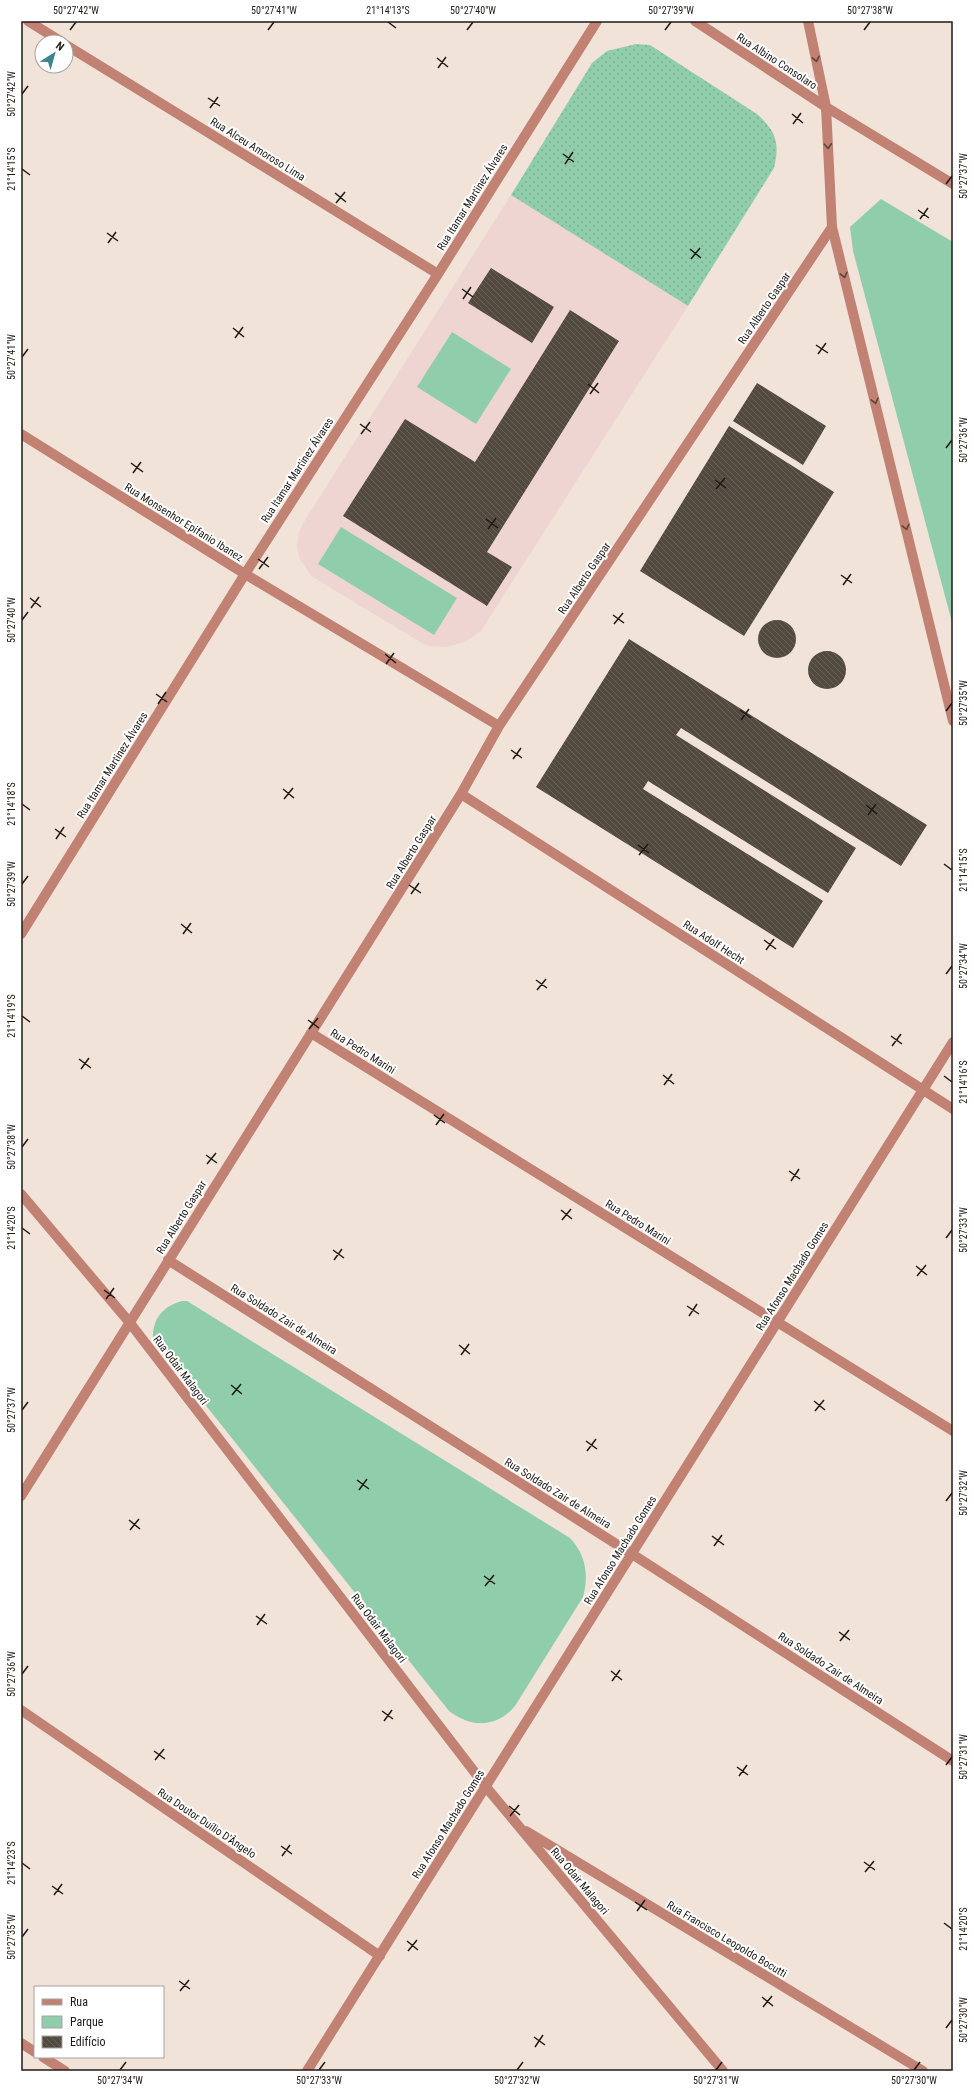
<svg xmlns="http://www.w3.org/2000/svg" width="974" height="2092" font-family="'Roboto Condensed',sans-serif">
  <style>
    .education { fill: #efd5d1 }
    .green { fill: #90ceab }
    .garden { fill: url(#garden-dots) }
    .building { fill: url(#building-back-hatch) }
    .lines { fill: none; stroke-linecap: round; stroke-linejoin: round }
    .minor { stroke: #c18173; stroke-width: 10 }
    .oneway { stroke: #60433b }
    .ticks { fill: none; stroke: #1f1a16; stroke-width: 1.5 }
    .labels { text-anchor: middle; stroke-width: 4; stroke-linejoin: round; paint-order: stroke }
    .street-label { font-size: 11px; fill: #1f1a16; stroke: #fff }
    .neatline { fill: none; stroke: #1f1a16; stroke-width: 1.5 }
    .ticks-label { font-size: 10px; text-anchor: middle; fill: #1f1a16 }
  </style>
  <defs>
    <pattern id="garden-dots" width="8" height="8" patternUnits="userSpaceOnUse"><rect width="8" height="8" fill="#90ceab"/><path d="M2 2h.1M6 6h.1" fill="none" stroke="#7cb092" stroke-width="1.8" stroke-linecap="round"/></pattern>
    <pattern id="building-back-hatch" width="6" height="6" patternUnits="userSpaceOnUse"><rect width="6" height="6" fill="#524a3f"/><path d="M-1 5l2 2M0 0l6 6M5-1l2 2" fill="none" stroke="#676057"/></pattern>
  </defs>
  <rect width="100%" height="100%" fill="#f1e3d8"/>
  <path class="education" d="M511,195l177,111 -207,325 -16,11 -19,5 -19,-1 -116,-70 -11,-17 -3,-13 2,-14 6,-12z"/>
  <path class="green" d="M881,199l72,43v384l-100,-375 -3,-24z
    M452,332l59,37 -35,55 -59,-37z
    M341,527l116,71 -23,37 -116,-71z
    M182,1301h5l383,237c16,17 19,37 13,59l-68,109c-18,22 -44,22 -66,5l-296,-372c-1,-20 10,-33 29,-38z"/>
  <path class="garden" d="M636,44l14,1 107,69c19,17 23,29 17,54l-86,138 -177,-111 81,-132 15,-12z"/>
  <path class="building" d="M491,268l63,39 -22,36 -64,-40z
    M570,310l49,31 -132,211 25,15 -25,39 -144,-90 62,-97 70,43z
    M757,383l69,43 -23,39 -70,-44z
    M729,426l105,66 -90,144 -104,-65z
    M758 639a19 19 0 1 1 38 0a19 19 0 1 1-38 0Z
    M629,639l298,186 -26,41 -220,-138 -5,7 180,113 -28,45 -180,-112 -5,8 180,112 -30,47 -257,-161z
    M808 670a19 19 0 1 1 38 0a19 19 0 1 1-38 0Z"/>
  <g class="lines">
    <path class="minor" d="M28,21l34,21
      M695,21l131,86 127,77
      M808,21l18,86 6,120 121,494
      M66,45l372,229
      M21,434l224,140 254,152
      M461,794l492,315
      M21,934l224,-360 193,-300 159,-253
      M311,1033l642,398
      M21,1194l109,129 356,464 237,284
      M168,1260l464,294 321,207
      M21,1496l440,-702 38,-68 333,-499
      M21,1710l359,246
      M526,1831l397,240
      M21,2043l14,9
      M43,2057l22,14
      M307,2071l646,-1029"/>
  </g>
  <defs><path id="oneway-chevron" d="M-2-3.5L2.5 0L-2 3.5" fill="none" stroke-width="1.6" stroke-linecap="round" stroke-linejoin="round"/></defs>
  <g class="oneway">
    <use href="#oneway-chevron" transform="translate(816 59) rotate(78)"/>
    <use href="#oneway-chevron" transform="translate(828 146) rotate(87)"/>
    <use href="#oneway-chevron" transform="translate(844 275) rotate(76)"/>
    <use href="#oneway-chevron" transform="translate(875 401) rotate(76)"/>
    <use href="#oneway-chevron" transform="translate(906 527) rotate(76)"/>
  </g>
  <path class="ticks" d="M388,22l8,6M70,30l6,-8M268,30l6,-8M467,30l6,-8M665,30l6,-8M864,30l6,-8M437,58l11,9M438,68l8,-11M22,94l6,-8M208,98l12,8M210,108l8,-11M792,114l11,9M793,124l8,-11M563,154l11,8M565,164l8,-12M22,169l8,6M946,184l6,-8M335,193l11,9M336,203l9,-11M918,210l11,8M920,219l8,-11M107,233l11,8M108,243l8,-11M690,249l11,9M691,259l9,-11M462,289l11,8M463,299l8,-12M233,328l11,9M235,338l8,-11M816,345l12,8M818,354l8,-11M22,357l6,-8M588,384l11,9M590,394l8,-11M360,424l11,8M361,434l9,-12M946,448l6,-8M131,463l12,9M133,473l8,-11M715,480l11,8M716,489l9,-11M486,519l12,9M488,529l8,-11M258,559l11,8M259,569l9,-12M841,575l11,8M843,585l8,-11M30,598l11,9M31,608l8,-11M613,615l11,8M22,620l6,-8M614,624l9,-11M385,654l11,9M386,664l8,-11M156,694l11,8M158,704l8,-12M740,710l11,8M946,711l6,-8M741,720l8,-11M511,750l11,8M513,759l8,-11M283,789l11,9M284,799l9,-11M22,804l8,6M866,805l11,9M868,815l8,-11M55,829l11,8M56,839l8,-12M638,845l11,8M639,855l9,-11M944,864l8,6M22,884l6,-8M409,885l12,8M411,894l8,-11M181,924l11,9M183,934l8,-11M764,940l12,9M766,950l8,-11M946,974l6,-8M536,980l11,8M537,990l9,-11M22,1016l8,6M308,1020l11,8M309,1029l9,-11M891,1036l11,8M892,1046l9,-12M79,1059l12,9M81,1069l8,-11M663,1075l11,9M944,1076l8,6M664,1085l8,-11M434,1115l11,8M436,1125l8,-11M22,1147l6,-8M206,1155l11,8M207,1164l9,-11M789,1171l11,8M791,1181l8,-12M561,1210l11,9M562,1220l9,-11M22,1228l8,6M946,1238l6,-8M333,1250l11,8M334,1260l8,-11M916,1266l11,9M917,1276l9,-11M104,1290l11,8M106,1299l8,-11M687,1306l12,8M689,1316l8,-12M459,1345l11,9M461,1355l8,-11M231,1385l11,9M232,1395l9,-11M814,1401l11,9M22,1410l6,-8M815,1411l9,-11M586,1441l11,8M587,1451l9,-12M357,1480l12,9M359,1490l8,-11M946,1501l6,-8M129,1520l11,9M130,1530l9,-11M712,1536l12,9M714,1546l8,-11M484,1576l11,8M485,1586l9,-11M256,1616l11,8M257,1625l8,-11M839,1632l11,8M840,1641l9,-11M611,1671l11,9M22,1674l6,-8M612,1681l8,-11M382,1711l11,8M384,1721l8,-11M154,1751l11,8M155,1760l9,-11M946,1765l6,-8M737,1767l11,8M739,1776l8,-11M509,1806l11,9M510,1816l9,-11M281,1846l11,8M282,1856l8,-11M864,1862l11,8M22,1863l8,6M865,1872l9,-11M52,1886l11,8M54,1895l8,-11M635,1902l12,8M637,1911l8,-11M944,1923l8,6M22,1937l6,-8M407,1941l11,9M408,1951l9,-11M179,1981l11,8M180,1991l9,-11M762,1997l11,9M763,2007l9,-11M946,2028l6,-8M534,2037l11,8M535,2047l8,-12M120,2070l6,-8M319,2070l6,-8M517,2070l6,-8M716,2070l6,-8M914,2070l6,-8"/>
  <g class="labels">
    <g class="street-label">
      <text transform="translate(777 61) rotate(33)" y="4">Rua Albino Consolaro</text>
      <text transform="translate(258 149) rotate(32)" y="4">Rua Alceu Amoroso Lima</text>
      <text transform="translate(472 197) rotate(-58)" y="4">Rua Itamar Martinez Álvares</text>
      <text transform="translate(764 308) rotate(-56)" y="4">Rua Alberto Gaspar</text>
      <text transform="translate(297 470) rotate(-57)" y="4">Rua Itamar Martinez Álvares</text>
      <text transform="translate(184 522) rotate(32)" y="4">Rua Monsenhor Epifanio Ibanez</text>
      <text transform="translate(584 578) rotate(-56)" y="4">Rua Alberto Gaspar</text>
      <text transform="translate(112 765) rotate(-58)" y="4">Rua Itamar Martinez Álvares</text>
      <text transform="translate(411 852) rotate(-58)" y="4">Rua Alberto Gaspar</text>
      <text transform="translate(714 942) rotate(33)" y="4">Rua Adolf Hecht</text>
      <text transform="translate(363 1051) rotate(32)" y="4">Rua Pedro Marini</text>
      <text transform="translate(181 1217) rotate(-58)" y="4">Rua Alberto Gaspar</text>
      <text transform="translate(638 1222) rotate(32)" y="4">Rua Pedro Marini</text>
      <text transform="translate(792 1276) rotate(-58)" y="4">Rua Afonso Machado Gomes</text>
      <text transform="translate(284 1319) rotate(32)" y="4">Rua Soldado Zair de Almeira</text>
      <text transform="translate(181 1370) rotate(53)" y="4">Rua Odair Malagori</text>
      <text transform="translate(558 1493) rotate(32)" y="4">Rua Soldado Zair de Almeira</text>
      <text transform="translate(620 1550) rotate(-58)" y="4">Rua Afonso Machado Gomes</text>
      <text transform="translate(379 1628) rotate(53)" y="4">Rua Odair Malagori</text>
      <text transform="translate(831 1668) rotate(33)" y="4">Rua Soldado Zair de Almeira</text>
      <text transform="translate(207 1823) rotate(34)" y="4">Rua Doutor Duílio D'Ângelo</text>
      <text transform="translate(448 1824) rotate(-58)" y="4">Rua Afonso Machado Gomes</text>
      <text transform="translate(580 1881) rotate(50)" y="4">Rua Odair Malagori</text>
      <text transform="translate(727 1939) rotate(31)" y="4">Rua Francisco Leopoldo Bocutti</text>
    </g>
  </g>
  <rect width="974" height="2092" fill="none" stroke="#ffffff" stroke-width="44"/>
  <rect x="34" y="1986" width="130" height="72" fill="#ffffff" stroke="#a5a3a2"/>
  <rect x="42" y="1999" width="20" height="6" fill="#c18173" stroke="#a5a3a2"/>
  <text x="70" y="2006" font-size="12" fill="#1f1a16">Rua</text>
  <rect x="42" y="2016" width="20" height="12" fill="#90ceab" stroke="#a5a3a2"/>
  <text x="70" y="2026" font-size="12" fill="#1f1a16">Parque</text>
  <rect x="42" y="2036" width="20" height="12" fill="url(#building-back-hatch)" stroke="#a5a3a2"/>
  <text x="70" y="2046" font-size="12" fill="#1f1a16">Edifício</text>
  <g transform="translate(54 54) rotate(37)"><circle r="19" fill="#ffffff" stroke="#a5a3a2"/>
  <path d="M0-3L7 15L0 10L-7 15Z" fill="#3d858a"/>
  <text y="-6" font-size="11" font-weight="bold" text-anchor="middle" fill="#1f1a16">N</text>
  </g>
  <rect x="22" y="22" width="930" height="2048" class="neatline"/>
  <g class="ticks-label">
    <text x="76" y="14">50°27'42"W</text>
    <text x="274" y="14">50°27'41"W</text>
    <text x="388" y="14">21°14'13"S</text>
    <text x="473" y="14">50°27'40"W</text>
    <text x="671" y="14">50°27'39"W</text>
    <text x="870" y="14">50°27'38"W</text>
    <text transform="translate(11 94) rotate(-90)" y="4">50°27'42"W</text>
    <text transform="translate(11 169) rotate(-90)" y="4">21°14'15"S</text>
    <text transform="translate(963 176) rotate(-90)" y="4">50°27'37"W</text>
    <text transform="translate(11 357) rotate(-90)" y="4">50°27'41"W</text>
    <text transform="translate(963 440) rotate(-90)" y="4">50°27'36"W</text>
    <text transform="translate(11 620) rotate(-90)" y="4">50°27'40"W</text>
    <text transform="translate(963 703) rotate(-90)" y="4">50°27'35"W</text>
    <text transform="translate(11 804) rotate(-90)" y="4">21°14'18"S</text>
    <text transform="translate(963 870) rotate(-90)" y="4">21°14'15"S</text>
    <text transform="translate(11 884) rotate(-90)" y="4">50°27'39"W</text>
    <text transform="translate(963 966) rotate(-90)" y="4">50°27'34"W</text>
    <text transform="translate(11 1016) rotate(-90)" y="4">21°14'19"S</text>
    <text transform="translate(963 1082) rotate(-90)" y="4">21°14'16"S</text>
    <text transform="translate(11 1147) rotate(-90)" y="4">50°27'38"W</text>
    <text transform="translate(11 1228) rotate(-90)" y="4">21°14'20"S</text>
    <text transform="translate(963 1230) rotate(-90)" y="4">50°27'33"W</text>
    <text transform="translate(11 1410) rotate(-90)" y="4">50°27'37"W</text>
    <text transform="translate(963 1493) rotate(-90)" y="4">50°27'32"W</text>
    <text transform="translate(11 1674) rotate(-90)" y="4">50°27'36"W</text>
    <text transform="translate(963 1757) rotate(-90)" y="4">50°27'31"W</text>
    <text transform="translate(11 1863) rotate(-90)" y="4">21°14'23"S</text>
    <text transform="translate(963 1929) rotate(-90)" y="4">21°14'20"S</text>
    <text transform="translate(11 1937) rotate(-90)" y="4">50°27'35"W</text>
    <text transform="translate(963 2020) rotate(-90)" y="4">50°27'30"W</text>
    <text x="120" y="2084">50°27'34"W</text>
    <text x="319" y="2084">50°27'33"W</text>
    <text x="517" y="2084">50°27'32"W</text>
    <text x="716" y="2084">50°27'31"W</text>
    <text x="914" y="2084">50°27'30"W</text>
  </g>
</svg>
